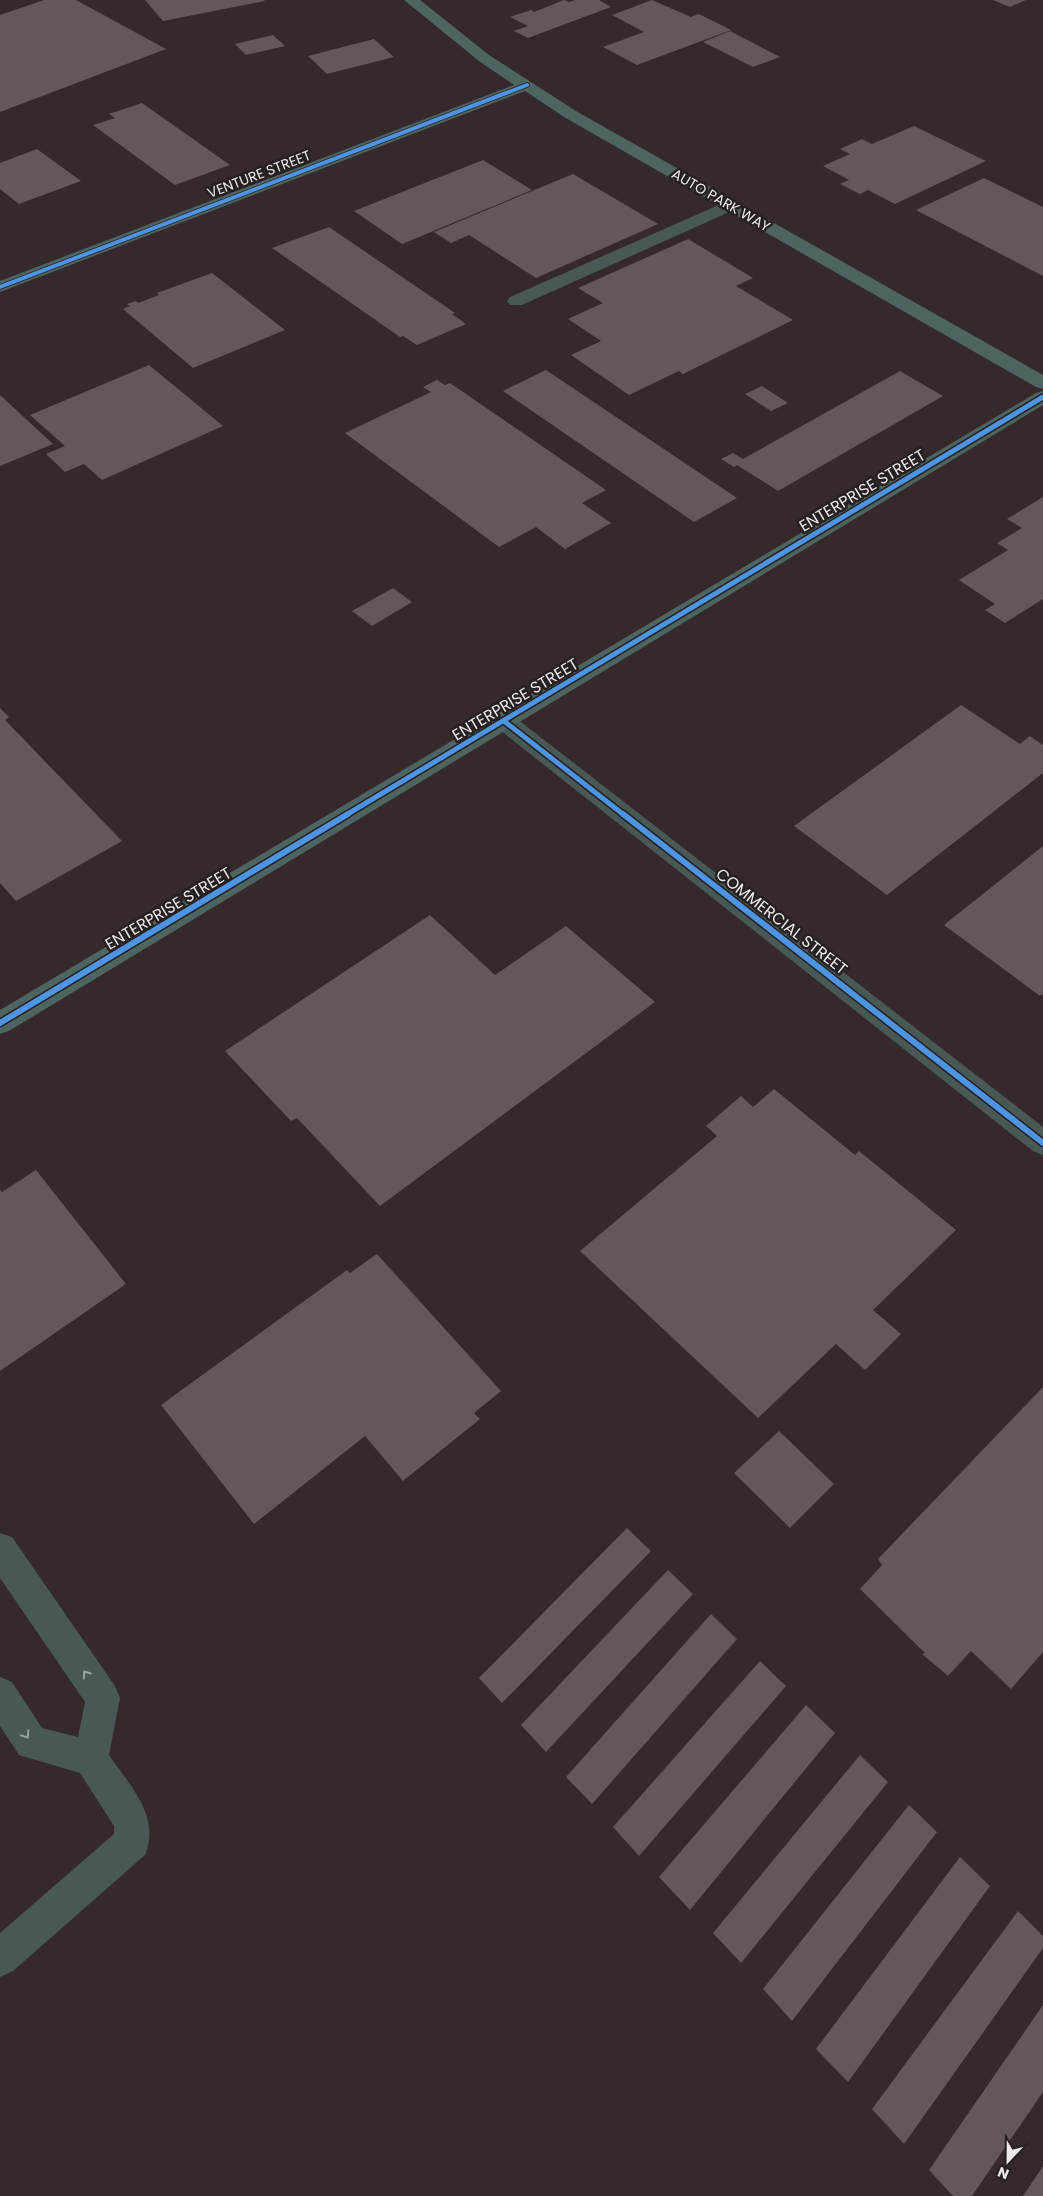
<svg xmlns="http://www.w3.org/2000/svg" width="1043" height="2196" font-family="Poppins,sans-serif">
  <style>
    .built { fill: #35292b }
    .building { fill: #65565a }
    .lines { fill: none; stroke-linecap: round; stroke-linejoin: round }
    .lane { fill: #485855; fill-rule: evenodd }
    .street { fill: #485855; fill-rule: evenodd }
    .secondary { fill: #4e6460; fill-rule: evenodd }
    .cycleway-far2-casing { stroke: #262021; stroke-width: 5.5 }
    .cycleway-far1-casing { stroke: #262021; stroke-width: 8 }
    .cycleway-casing { stroke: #262021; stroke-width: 9 }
    .cycleway-far2 { stroke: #4d94e3; stroke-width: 4 }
    .cycleway-far1 { stroke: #4d94e3; stroke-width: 5 }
    .cycleway { stroke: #4d94e3; stroke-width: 6 }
    .oneway { stroke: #9aa0a0 }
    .labels { text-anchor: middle; stroke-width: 5; stroke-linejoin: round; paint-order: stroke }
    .far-street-label { font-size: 14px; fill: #ede9ea; stroke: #262021 }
    .street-label { font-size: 16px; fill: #ede9ea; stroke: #262021 }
  </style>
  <rect width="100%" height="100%" fill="#252122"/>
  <path class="built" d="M0,0h1043v2196h-1043z"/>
  <path class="building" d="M44,0h32l90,49 -166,63v-97z
    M145,0h119l1,1 -102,20z
    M564,0l5,2 6,-2h24l12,7 -83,31 -14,-7 14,-5 -18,-9 21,-7 3,2z
    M652,0l39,17 8,-3 32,16 -94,35 -34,-18 41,-15 -32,-17z
    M993,0h33l-16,7z
    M730,31l50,26 -27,10 -50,-25z
    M273,35l12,11 -39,9 -11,-11z
    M374,39l20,18 -67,17 -19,-18z
    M142,103l88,62 -55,20 -82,-60 22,-7 -6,-4z
    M914,126l72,35 -91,43 -27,-14 -8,4 -20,-10 9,-4 -26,-14 27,-12 -10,-5 22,-10 10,5z
    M37,149l44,32 -62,23 -19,-15v-26z
    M483,160l49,30 -130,54 -48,-33z
    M573,174l85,50 -122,54 -67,-43 -18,8 -17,-11z
    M984,178l59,29v69l-127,-66z
    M329,227l126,86 -3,1 14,10 -49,21 -14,-9 -3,1 -128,-89z
    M688,239l65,39 -17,8 57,34 -110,54 -4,-3 -50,24 -58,-40 30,-14 -33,-22 35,-16 -25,-15z
    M212,273l73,57 -92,38 -70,-59 7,-3 -3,-2 9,-3 2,2 21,-8 -2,-2z
    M149,365l74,61 -121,54 -18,-16 -19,8 -19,-18 19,-8 -35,-31z
    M546,370l191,128 -43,24 -191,-131z
    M900,371l43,25 -165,95 -41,-26 -3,2 -13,-8 12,-6 10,6z
    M437,380l8,5 5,-2 156,107 -24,13 29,20 -46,26 -29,-22 -37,20 -154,-114 86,-41 -8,-5z
    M762,386l26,17 -17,8 -26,-17z
    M0,395l53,49 -53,22z
    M1043,497v102l-38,24 -20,-13 10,-6 -36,-24 49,-30 -11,-7 25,-15 -15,-9z
    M393,588l19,14 -40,24 -20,-15z
    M961,705l59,39 10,-8 13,9v28l-156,122 -93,-69z
    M0,708l9,9 -4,3 117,121 -106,60 -16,-18z
    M1043,846v148l-3,2 -96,-71z
    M430,915l65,60 71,-49 89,76 -275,204 -83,-88 -6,3 -66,-70z
    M774,1089l81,66 4,-4 97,79 -83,80 28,24 -36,36 -29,-26 -78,74 -178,-167 137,-115 -11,-10 35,-30 12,11z
    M36,1170l90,114 -126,87v-181l2,2z
    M377,1254l124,137 -27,22 6,6 -77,62 -38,-45 -111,88 -93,-119 186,-135 3,3z
    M1043,1387v265l-32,37 -40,-38 -23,25 -26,-22 3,-1 -65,-64 22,-24 -4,-6z
    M779,1431l55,53 -44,44 -56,-55z
    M627,1528l24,23 -149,152 -23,-25z
    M668,1570l25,24 -147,158 -25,-27z
    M711,1614l26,25 -145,165 -26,-27z
    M760,1661l26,25 -147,170 -26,-29z
    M806,1705l29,28 -145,177 -31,-33z
    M860,1755l28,27 -147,181 -28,-30z
    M909,1805l28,27 -145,189 -29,-32z
    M960,1857l30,29 -142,196 -32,-33z
    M1018,1911l25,25v12l-139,196 -32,-35z
    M1043,2005v87l-71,104h-19l-24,-26z
    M1043,2166v30h-20z"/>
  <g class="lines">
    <path class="lane" d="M730,200l6,1 2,4 -2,4 -214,96h-12l-3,-4 3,-4z
      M0,1533l12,4 103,149 5,12 -11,57c21,31 52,61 36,100l-132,116 -13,6v-44l114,-99v-8l-34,-53 -61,-18 -19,-29v-49l12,5 30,46 36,9 7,-35 -85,-124z"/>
    <path class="street" d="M504,713l8,2 531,412v28l-10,-4 -537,-424 -3,-6 3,-6z"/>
    <path class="secondary" d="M404,0h16l69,55 87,56 467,264v14l-7,-2 -472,-270 -39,-26 -525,201v-11l514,-196 -35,-24z
      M1043,391v14l-1034,626 -9,3v-24l1036,-617z"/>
    <g class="cycleway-far2-casing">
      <path id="cycleway-far2" d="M0,287l527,-202"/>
    </g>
    <g class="cycleway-far1-casing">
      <path id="cycleway-far1" d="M504,721l120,94
        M346,815l697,-418"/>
    </g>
    <g class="cycleway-casing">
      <path id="cycleway" d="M623,814l420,329
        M0,1023l348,-209"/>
    </g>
    <use href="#cycleway-far2" class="cycleway-far2"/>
    <use href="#cycleway-far1" class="cycleway-far1"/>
    <use href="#cycleway" class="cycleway"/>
  </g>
  <defs><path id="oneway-chevron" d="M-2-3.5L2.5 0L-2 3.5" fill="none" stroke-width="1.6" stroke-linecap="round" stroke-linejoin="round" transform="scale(1.25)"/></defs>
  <g class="oneway">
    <use href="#oneway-chevron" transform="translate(86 1674) rotate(-125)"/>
    <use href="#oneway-chevron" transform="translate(26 1735) rotate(58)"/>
  </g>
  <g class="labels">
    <g class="far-street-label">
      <text transform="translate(259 174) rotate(-21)" y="5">VENTURE STREET</text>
      <text transform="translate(721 200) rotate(30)" y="5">AUTO PARK WAY</text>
    </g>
    <g class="street-label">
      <text transform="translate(862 490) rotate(-31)" y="6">ENTERPRISE STREET</text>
      <text transform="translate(515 699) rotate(-31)" y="6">ENTERPRISE STREET</text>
      <text transform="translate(168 908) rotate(-31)" y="6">ENTERPRISE STREET</text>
      <text transform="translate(782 921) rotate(38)" y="6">COMMERCIAL STREET</text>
    </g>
  </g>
  <g transform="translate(1008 2161) rotate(202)" stroke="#262021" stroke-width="4" paint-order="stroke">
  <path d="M0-4L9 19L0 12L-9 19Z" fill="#ede9ea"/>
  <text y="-8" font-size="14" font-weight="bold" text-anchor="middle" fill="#ede9ea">N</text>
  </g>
</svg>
